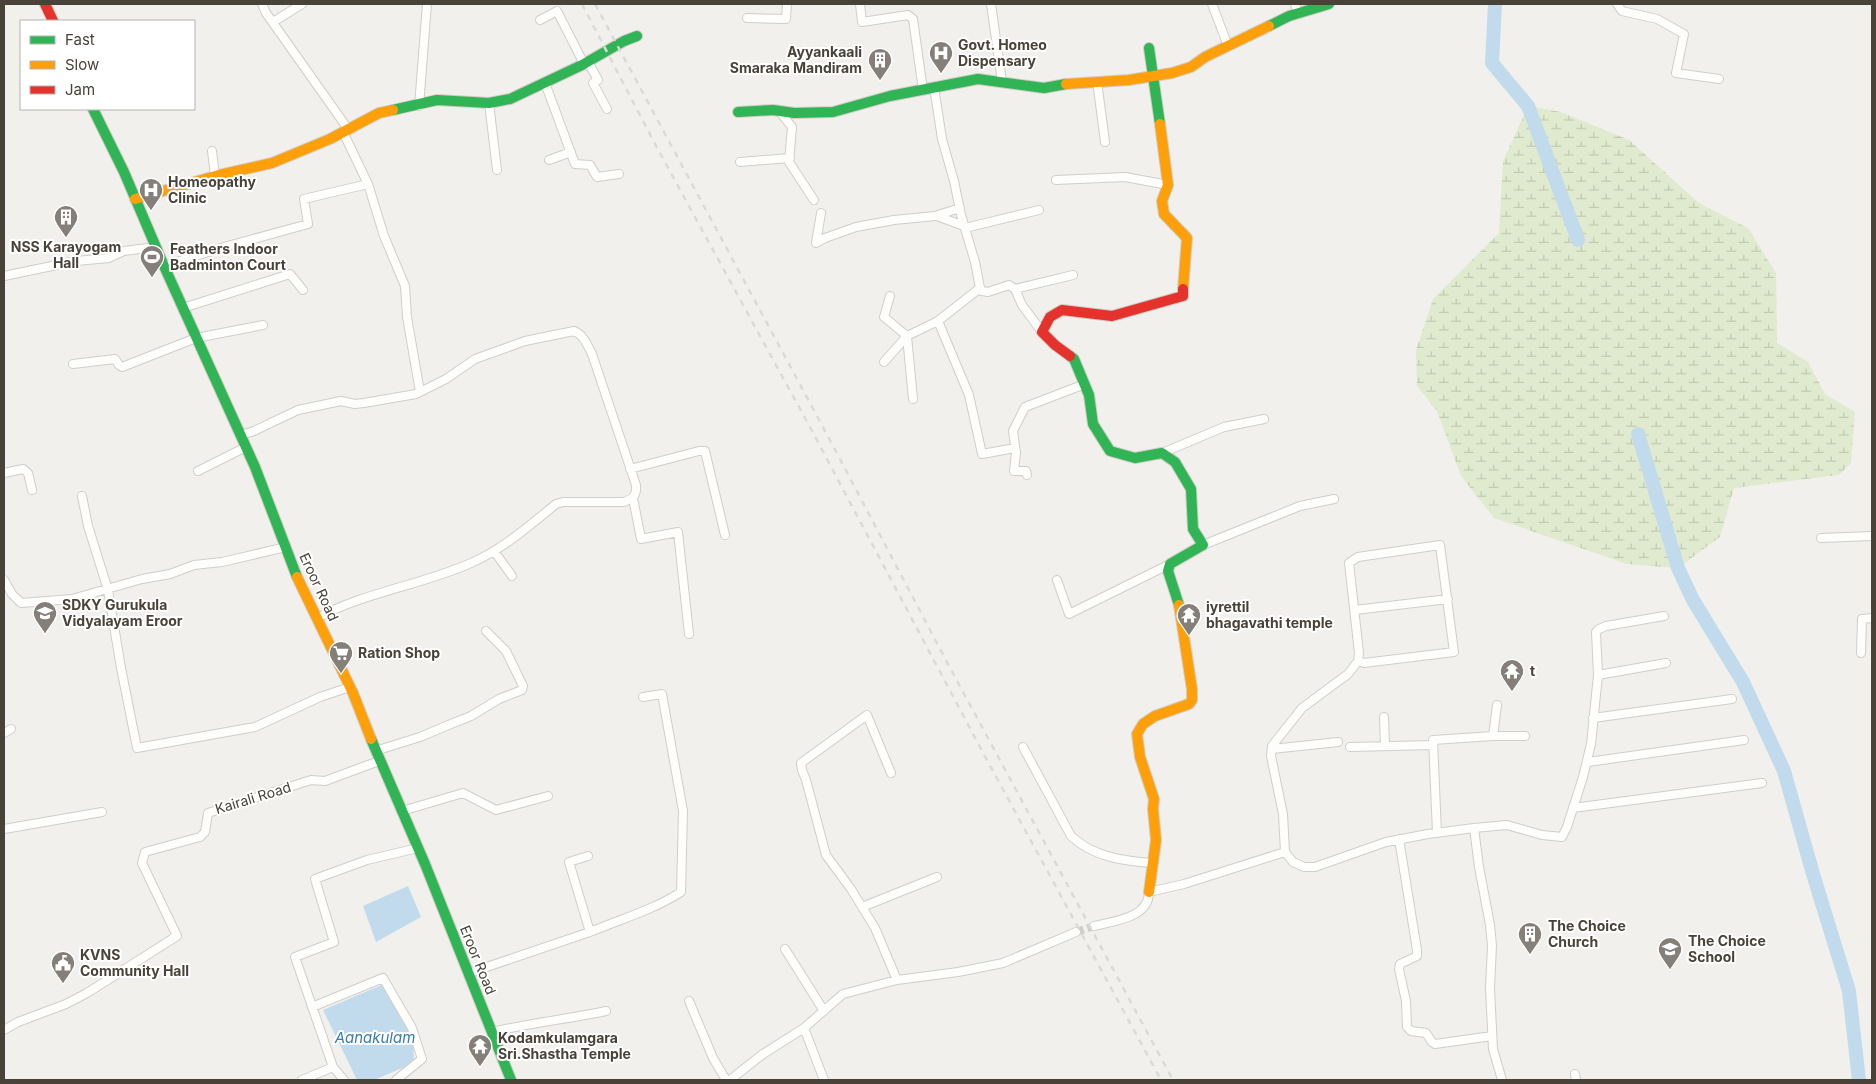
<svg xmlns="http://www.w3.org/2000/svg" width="1876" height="1084" font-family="Inter,sans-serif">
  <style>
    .wetland { fill: url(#wetland-marsh) }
    .water { fill: #c1dbec }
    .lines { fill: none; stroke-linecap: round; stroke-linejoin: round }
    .river { stroke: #c1dbec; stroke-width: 14 }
    .street-tunnel { stroke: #d0cdc9; stroke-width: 8; stroke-dasharray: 8 4; stroke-linecap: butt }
    .street-casing { stroke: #d0cecb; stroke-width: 10 }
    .fast-casing { stroke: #d0cdc4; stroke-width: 12 }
    .slow-casing { stroke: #d0cdc4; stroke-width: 12 }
    .jam-casing { stroke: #d0cdc4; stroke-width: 12 }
    .street { stroke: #fdfdfc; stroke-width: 8 }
    .fast { stroke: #30b455; stroke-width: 10 }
    .slow { stroke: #ff9f0a; stroke-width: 10 }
    .jam { stroke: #e5322d; stroke-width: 10 }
    .rail { stroke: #dadad9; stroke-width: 2.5; stroke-dasharray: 6 6; stroke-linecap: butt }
    .labels { text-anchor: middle; stroke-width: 4; stroke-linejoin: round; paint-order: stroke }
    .poi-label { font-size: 14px; font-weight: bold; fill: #484239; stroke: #fff; text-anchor: start }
    .street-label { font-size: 14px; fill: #484239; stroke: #fff }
    .water-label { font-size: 15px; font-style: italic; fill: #397cad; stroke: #fff }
  </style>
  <defs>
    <pattern id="wetland-marsh" width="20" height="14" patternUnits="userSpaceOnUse" patternTransform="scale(1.25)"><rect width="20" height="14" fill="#dfeacf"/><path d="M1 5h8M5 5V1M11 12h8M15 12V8" fill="none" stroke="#c1cab2"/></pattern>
  </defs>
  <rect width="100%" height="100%" fill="#f2f0ed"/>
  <path class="wetland" d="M1528,106l33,6 68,28 70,63 49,25 28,45 1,70 31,19 17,32 30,18 -4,51 -12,12 -105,13 -14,49 -42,31 -51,-4 -133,-46 -33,-42 -24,-65 -20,-25 -1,-36 17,-51 66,-66 4,-72z"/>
  <path class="water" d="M408,886l13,31 -45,25 -13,-36z
    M384,984l29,53 1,26 -40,17h-17l-34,-70z"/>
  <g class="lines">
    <path class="river" d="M1495,4l-3,59 36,43 50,134
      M1638,434l40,134 15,32 50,82 41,89 29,103 36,117 10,89"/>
    <path class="street-tunnel" d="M1076,932l18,-6"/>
    <g class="street-casing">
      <path id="street" d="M262,4l4,9 82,116
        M860,4l2,18 46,-7 5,4 10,71
        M991,4l11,78
        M1212,4l16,42
        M1295,4l4,10
        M1617,4l5,7 35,8 27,15 -8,39 43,6
        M747,18l39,1 1,-15
        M540,20l17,-9 27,53
        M273,22l29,-18
        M588,62l10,18 -5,3 14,26
        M1097,81l8,61
        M545,83l30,81 15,1 7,12 22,-3
        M934,87l8,52 12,42 7,34 14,47 5,26 2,3 6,1 21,-7 6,4 7,16 20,27
        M489,103l8,67
        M419,106l8,-102
        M779,111l13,16 -3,35 25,38
        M212,151l3,25
        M549,160l22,-8
        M740,162l50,-4
        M1056,180l69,-3 43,8
        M368,184l16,52 21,50 2,31 13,75
        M821,213l-5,30 9,-5 31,-11 38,-7 41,-4 25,-8
        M937,216l27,10
        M965,228l74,-18
        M164,266l60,-19 84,-23 -4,-25 64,-15 -25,-52
        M4,276l72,-15 33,-3 15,-7 31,-4
        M1015,289l58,-14
        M183,308l107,-34 13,16
        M938,321l42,-33
        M884,362l23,-26 -23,-19 6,-21
        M73,364l42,-5 4,6 3,2 74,-29 67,-13
        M913,399l-6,-63 31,-15 31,74 13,59 33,-6
        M241,435l13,-4 44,-21 43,-9 14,3 9,-1 52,-9 30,-15 29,-20 50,-18 49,-10c10,4 13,14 18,23l44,131c1,11 -3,13 -12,17h-61l-7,2c-27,22 -53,45 -85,59 -49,22 -106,29 -154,55
        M1162,453l62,-26 40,-8
        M630,469l69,-18h6l20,84
        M198,471l48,-24
        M4,473l19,-4 5,4 4,17
        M1027,475l-1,-4h-12l2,-18 -3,-22 12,-24 60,-23
        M82,496l6,30 20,64 13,78 16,80 118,-21 65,-30 30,-10
        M633,498l8,41 37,-7 11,102
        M1821,538l51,-2
        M1203,545l97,-39 34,-7
        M494,551l18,25
        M4,580l8,14 9,9 51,-4 70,-20 28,-5 24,-9 28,-3 64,-15
        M1057,580l12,34 101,-50
        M1355,610l93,-11
        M1861,653l1,-34 10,-1
        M1358,661l6,2 90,-11 -14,-107 -82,12 -9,6 10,90 -1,8 -10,13 -46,34 -30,38 -1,10 12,58 2,38 8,10 11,5h11l71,-25 42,-8 46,-6 5,39 11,58 2,21 -2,42 3,61 9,31
        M1598,675l68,-12
        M1384,717l1,29
        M1593,718l139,-19
        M4,733l7,-4
        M1493,736h32
        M1023,747l48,89c22,21 53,25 82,27
        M1350,747l83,-2
        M1272,749l66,-7
        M375,751l45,-14 26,-11 25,-10 28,-17 23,-9 1,-4 -17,-35 -20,-20
        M1588,762l156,-22
        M891,773l-24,-58 -66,48 1,7 4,10 20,75 25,34 24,39 22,52
        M1573,808l189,-25
        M402,811l61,-18 33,17 52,-14
        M1474,828l33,-3 35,10 20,2 5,-10 16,-50 8,-33 7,-69 -2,-43 3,-3 7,-3 58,-10
        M4,829l98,-17
        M1437,833l-4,-93 60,-4 4,-31
        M1399,839l18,111v6l-17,8 -1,5 7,32 1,26 4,4 15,2 6,9 3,2 57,-8
        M862,907l75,-30
        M1094,926c20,-5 55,-8 55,-34l35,-8 101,-32
        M590,932c31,-13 63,-22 91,-40l2,-81 -21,-117 -19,3
        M785,949l39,62
        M469,973l121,-41 -21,-70 19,-6
        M689,1001l24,57 13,22
        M312,1007l71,-29 29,50 10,31 -26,21
        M804,1028l20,52
        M4,1030l14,-8 48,-18 21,-11 90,-57 -35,-73 3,-11 55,-15 5,-5 3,-19 103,-33 14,1 54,-20
        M492,1032c38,-9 76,-13 114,-21
        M1575,1074l1,6
        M302,1080l31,-13
        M344,1080l-11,-13 -38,-110 39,-15 -19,-63 52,-19 51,-12
        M730,1080l33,-26 41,-26 39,-34 54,-14 61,-8 45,-9 73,-31"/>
    </g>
    <g class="fast-casing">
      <path id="fast" d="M1269,26l20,-10 40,-12
        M1149,48l11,76
        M93,109l31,63 40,94 91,201 42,110
        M393,110l44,-10 52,3 21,-4 72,-34 42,-24 13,-5
        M738,112l35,-2 21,3 39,-1 57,-16 88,-17 66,9 22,-4
        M1070,356l4,3 15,36 4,29 17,27 25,7 27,-5 13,9 16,27 2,40 10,16 -33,19 -2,7 11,34
        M371,739l54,125 86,216"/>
    </g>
    <g class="slow-casing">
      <path id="slow" d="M1066,84l63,-4 43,-7 19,-6 14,-10 64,-31
        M1160,124l8,61 -6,16 2,13 23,24 -4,51
        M135,199l84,-24 53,-12 58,-24 49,-26 14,-3
        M297,577l56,116 18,46
        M1149,892l7,-52 -3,-31 1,-10 -14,-42 -3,-23 6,-10 12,-8 34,-12 3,-4v-11l-13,-84"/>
    </g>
    <g class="jam-casing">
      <path id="jam" d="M45,4l8,17
        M1070,356l-15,-11 -13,-13 8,-15 12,-7 50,6 71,-20v-7"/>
    </g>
    <use href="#street" class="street"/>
    <use href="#fast" class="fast"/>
    <use href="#slow" class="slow"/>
    <use href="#jam" class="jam"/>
    <path class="rail" d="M582,4l73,140 156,285 170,320 180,331
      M595,4l236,438 118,224 224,414"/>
  </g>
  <defs>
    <g id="hospital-pin" transform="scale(1.25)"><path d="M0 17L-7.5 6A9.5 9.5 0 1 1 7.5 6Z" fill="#847f78" stroke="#fff"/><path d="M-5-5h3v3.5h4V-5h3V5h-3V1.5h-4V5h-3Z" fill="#fff"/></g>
    <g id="building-pin" transform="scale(1.25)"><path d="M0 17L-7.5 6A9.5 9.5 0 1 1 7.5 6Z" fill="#847f78" stroke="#fff"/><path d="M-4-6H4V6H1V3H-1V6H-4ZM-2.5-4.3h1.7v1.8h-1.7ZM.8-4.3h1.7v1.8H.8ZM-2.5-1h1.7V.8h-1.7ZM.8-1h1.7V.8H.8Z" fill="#fff"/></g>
    <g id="stadium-pin" transform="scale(1.25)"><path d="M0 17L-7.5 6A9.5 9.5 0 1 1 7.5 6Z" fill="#847f78" stroke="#fff"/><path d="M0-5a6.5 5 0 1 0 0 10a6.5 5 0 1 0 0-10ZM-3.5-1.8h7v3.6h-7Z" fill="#fff"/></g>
    <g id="school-pin" transform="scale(1.25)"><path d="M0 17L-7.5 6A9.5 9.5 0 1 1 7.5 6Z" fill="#847f78" stroke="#fff"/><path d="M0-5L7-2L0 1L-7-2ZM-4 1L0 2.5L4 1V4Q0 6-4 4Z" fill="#fff"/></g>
    <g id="temple-pin" transform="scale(1.25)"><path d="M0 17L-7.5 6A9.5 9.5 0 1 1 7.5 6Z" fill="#847f78" stroke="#fff"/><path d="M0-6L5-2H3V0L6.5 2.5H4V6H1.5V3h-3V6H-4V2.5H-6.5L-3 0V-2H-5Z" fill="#fff"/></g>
    <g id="supermarket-pin" transform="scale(1.25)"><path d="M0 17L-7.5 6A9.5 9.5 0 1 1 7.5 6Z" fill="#847f78" stroke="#fff"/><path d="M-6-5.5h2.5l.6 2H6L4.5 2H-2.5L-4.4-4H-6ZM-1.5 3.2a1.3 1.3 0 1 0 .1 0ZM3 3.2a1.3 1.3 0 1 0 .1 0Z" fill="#fff"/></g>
    <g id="civic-pin" transform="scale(1.25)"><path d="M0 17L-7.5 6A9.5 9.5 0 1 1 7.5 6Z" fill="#847f78" stroke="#fff"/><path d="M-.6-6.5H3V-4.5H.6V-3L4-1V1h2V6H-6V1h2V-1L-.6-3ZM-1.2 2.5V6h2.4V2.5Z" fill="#fff"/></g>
  </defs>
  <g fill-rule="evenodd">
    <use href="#hospital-pin" x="941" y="53"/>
    <use href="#building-pin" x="880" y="60"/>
    <use href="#hospital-pin" x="151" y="190"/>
    <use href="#building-pin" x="66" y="217"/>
    <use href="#stadium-pin" x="152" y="257"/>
    <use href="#school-pin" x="45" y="613"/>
    <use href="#temple-pin" x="1189" y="615"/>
    <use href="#supermarket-pin" x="341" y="653"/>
    <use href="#temple-pin" x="1512" y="671"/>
    <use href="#building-pin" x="1530" y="934"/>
    <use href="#school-pin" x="1670" y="949"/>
    <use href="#civic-pin" x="63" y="963"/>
    <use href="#temple-pin" x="480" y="1046"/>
  </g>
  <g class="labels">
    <g class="poi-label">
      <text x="958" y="50">Govt. Homeo<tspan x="958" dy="16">Dispensary</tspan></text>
      <text x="862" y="57" text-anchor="end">Ayyankaali<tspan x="862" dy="16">Smaraka Mandiram</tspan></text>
      <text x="168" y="187">Homeopathy<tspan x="168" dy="16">Clinic</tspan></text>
      <text x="66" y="252" text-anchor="middle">NSS Karayogam<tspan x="66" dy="16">Hall</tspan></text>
      <text x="170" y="254">Feathers Indoor<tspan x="170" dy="16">Badminton Court</tspan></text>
      <text x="62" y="610">SDKY Gurukula<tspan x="62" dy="16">Vidyalayam Eroor</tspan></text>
      <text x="1206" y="612">iyrettil<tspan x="1206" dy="16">bhagavathi temple</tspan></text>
      <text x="358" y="658">Ration Shop</text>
      <text x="1530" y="676">t</text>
      <text x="1548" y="931">The Choice<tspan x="1548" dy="16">Church</tspan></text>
      <text x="1688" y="946">The Choice<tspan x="1688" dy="16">School</tspan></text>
      <text x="80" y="960">KVNS<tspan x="80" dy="16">Community Hall</tspan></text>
      <text x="498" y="1043">Kodamkulamgara<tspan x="498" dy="16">Sri.Shastha Temple</tspan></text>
    </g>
    <g class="street-label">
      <text transform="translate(319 587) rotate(65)" y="5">Eroor Road</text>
      <text transform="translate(253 798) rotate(-17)" y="5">Kairali Road</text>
      <text transform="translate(478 960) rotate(68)" y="5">Eroor Road</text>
    </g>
    <g class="water-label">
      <text x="375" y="1043">Aanakulam</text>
    </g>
  </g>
  <rect width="1876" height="1084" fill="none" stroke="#484239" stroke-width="10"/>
  <rect x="20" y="20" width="175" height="90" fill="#ffffff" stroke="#b6b3b0"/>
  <rect x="30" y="36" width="25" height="8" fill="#30b455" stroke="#b6b3b0"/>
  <text x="65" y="45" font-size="15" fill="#484239">Fast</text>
  <rect x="30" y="61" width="25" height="8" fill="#ff9f0a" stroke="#b6b3b0"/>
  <text x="65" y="70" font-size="15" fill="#484239">Slow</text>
  <rect x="30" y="86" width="25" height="8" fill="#e5322d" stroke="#b6b3b0"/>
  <text x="65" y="95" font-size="15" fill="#484239">Jam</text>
</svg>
